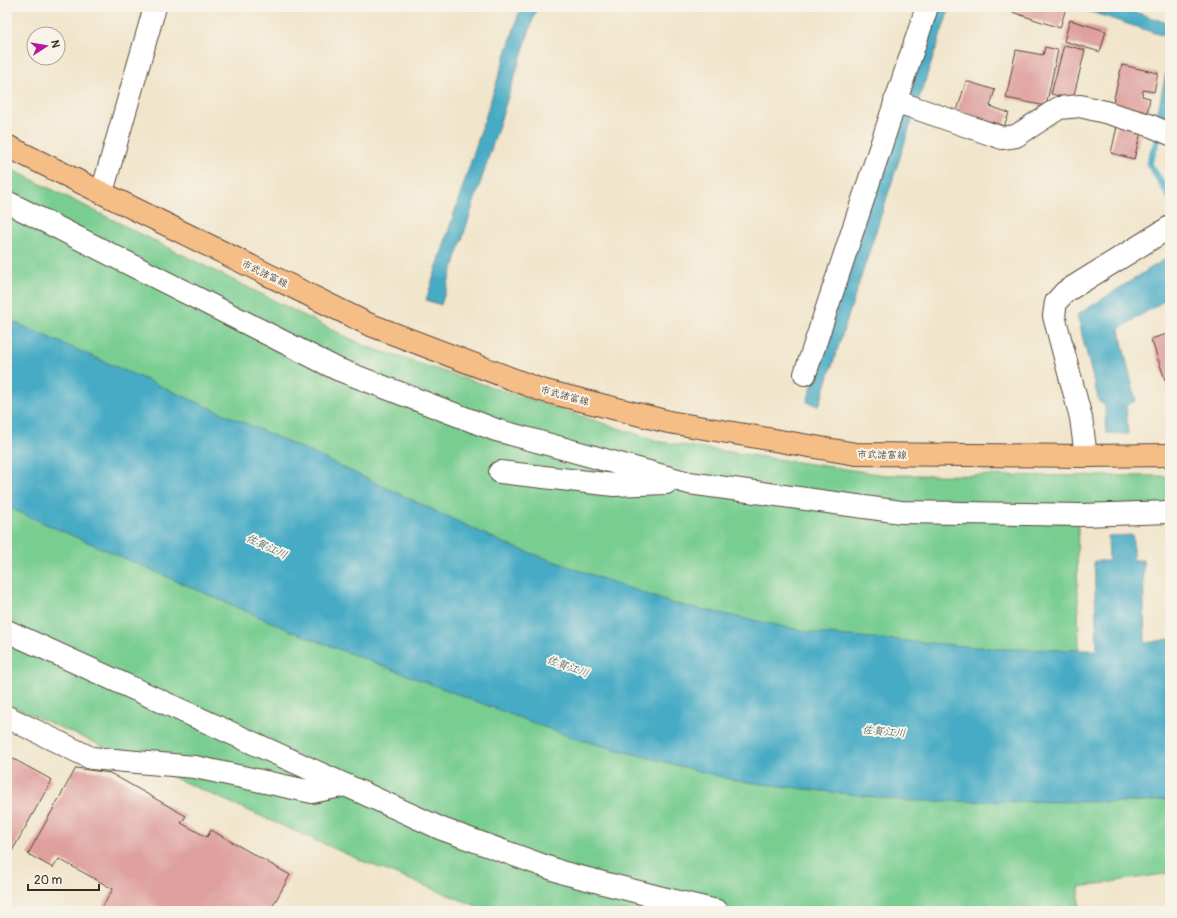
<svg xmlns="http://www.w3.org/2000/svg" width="1177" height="918" font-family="Pangolin,'Klee One',sans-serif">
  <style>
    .green { fill: #78cd91; stroke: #5a7c58 }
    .water { fill: #46abc5; stroke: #406a72 }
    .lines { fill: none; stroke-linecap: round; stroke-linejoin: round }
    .stream { stroke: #46abc5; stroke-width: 7 }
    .building { fill: #de9f9d }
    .minor-casing { stroke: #564638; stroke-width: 24 }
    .major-casing { stroke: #564638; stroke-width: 24 }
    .minor { stroke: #fff; stroke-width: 22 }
    .major { stroke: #f6be87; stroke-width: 22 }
    .labels { text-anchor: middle; stroke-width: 4; stroke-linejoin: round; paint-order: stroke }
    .street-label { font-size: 10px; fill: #3b2a1e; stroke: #f7f3e8 }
    .water-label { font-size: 11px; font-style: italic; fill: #3f5758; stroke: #f7f3e8 }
  </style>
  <rect width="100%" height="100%" fill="#f7f3e8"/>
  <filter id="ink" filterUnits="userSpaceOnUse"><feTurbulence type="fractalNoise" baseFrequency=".025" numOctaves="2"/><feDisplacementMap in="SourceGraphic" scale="8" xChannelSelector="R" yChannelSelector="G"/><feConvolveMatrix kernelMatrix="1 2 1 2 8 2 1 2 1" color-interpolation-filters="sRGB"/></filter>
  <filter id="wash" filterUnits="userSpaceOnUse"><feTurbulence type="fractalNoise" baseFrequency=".012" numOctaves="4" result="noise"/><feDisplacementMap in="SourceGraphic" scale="16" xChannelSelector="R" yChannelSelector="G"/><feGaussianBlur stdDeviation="0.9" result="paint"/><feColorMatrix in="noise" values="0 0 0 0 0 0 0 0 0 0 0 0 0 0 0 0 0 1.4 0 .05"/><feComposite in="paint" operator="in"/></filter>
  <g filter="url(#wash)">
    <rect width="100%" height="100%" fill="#f1e5cb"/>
    <path class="green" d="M7,167l358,179 296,96 225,33 284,1v28l-91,4 -2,48 2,94 -8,29 -474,-59 -590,-273z
      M7,481l1163,295v97l-91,14v24h-590l-122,-48 -360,-159z"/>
    <path class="water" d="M521,7h16l-96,298 -15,-5z
      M934,7h16l-34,101 -97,298 -12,-4 94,-299z
      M1076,7h44l50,17v14z
      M1170,53v60l-1,5 -12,-2z
      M1170,256v41l-51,32 17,72 -10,4 2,29 -22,-1 -1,-28 -6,-3 -22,-87z
      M7,319l297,130 204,96 163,58 144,30 185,16 97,1 -3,-89h15l-1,-25 25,-1v25h10l2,83 25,-4v160l-25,3 -237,-1 -171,-20 -164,-43 -277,-105 -289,-126z"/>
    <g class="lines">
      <path class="stream" d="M1160,133l-11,30 21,34"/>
    </g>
    <g id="blocks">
      <path class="building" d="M1014,7h51l1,1 -6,20 -48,-16z
        M1070,20l36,11 -6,21 -36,-11z
        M1064,45l21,5 -12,49 -22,-5z
        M1045,47l13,3 -12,56 -40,-8 10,-48 27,5z
        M1122,65l36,8 -4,19 -11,-2 -1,6 8,2 -3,16 -35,-8z
        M966,81l29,9 -5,16 19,7 -5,13 -47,-15z
        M1118,122l24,6 -8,31 -23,-6z
        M1170,333v57l-1,1 -18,-52z
        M8,756l44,24 -45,80v-102z
        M76,768l34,5 76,43 -5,7 26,14 4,-7 79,45 -20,36h-170l13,-22 -54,-30 -6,9 -25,-14z"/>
    </g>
  </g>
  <g filter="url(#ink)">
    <use href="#blocks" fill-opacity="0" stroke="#564638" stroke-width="1"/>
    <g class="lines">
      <g class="minor-casing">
        <path id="minor" d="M895,101l107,37 14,-2 43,-28 21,-2 25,6 44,13 21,9
          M102,192l53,-185
          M7,202l330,167 159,61 193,53 212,29 181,3 88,-3
          M805,374l122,-367
          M1086,456l-5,-38 -27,-102 2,-14 9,-10 105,-65
          M500,472l114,13 52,-2
          M7,631l435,198 122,44 98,25 55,13
          M7,717l84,41 104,9 117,25 34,-7"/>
      </g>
      <g class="major-casing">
        <path id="major" d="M7,146l361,178 173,66 128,32 187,32 230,2 84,-1"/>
      </g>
      <use href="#minor" class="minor"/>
      <use href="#major" class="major"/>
    </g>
  </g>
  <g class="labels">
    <g class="street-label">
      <text transform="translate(265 273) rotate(26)" y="4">市武諸富線</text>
      <text transform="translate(565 395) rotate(15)" y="4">市武諸富線</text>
      <text transform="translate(882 454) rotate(1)" y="4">市武諸富線</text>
    </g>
    <g class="water-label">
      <text transform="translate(267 546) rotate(25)" y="4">佐賀江川</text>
      <text transform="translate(568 666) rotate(20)" y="4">佐賀江川</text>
      <text transform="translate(884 731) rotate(5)" y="4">佐賀江川</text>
    </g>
  </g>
  <rect width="1177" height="918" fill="none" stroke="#f7f3e8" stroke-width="24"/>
  <g transform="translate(46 46) rotate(78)"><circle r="19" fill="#f7f3e8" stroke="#aca397"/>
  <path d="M0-3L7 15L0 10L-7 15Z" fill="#b5179e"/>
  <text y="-6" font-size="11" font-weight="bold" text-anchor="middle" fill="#3b2a1e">N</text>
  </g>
  <path d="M28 884v6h71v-6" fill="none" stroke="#3b2a1e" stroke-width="2"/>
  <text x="34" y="884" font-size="12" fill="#3b2a1e" stroke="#f7f3e8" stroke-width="3" paint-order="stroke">20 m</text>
</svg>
